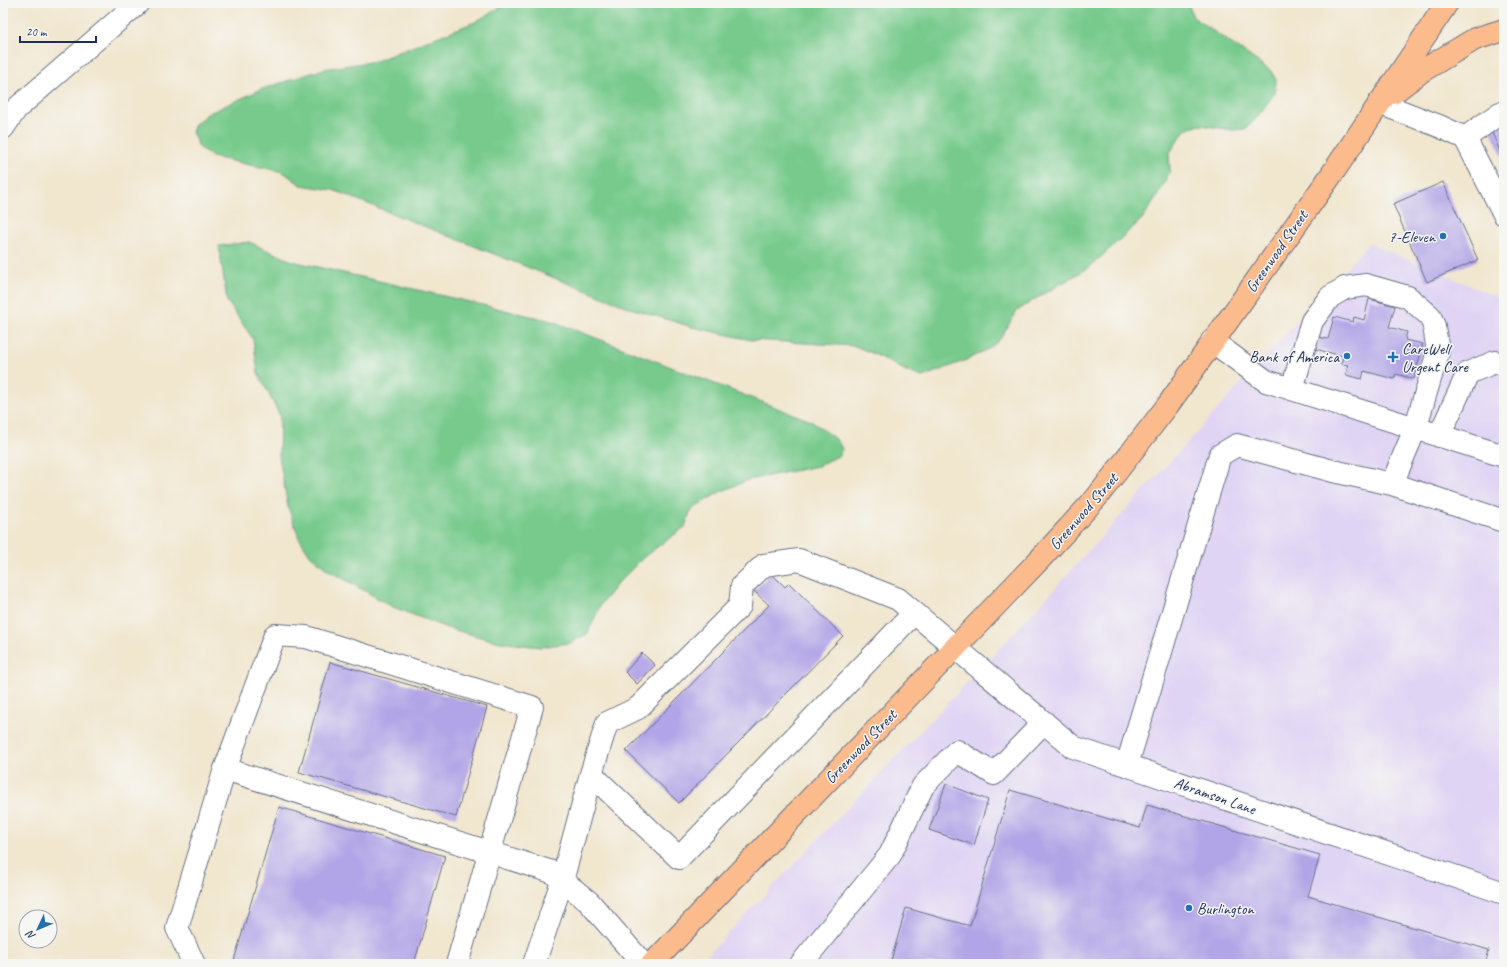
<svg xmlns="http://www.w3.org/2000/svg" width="1507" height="967" font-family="Caveat,sans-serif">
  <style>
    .built { fill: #e0d4f4 }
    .green { fill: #77ca8c; stroke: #497c75 }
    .building { fill: #b2a5e7 }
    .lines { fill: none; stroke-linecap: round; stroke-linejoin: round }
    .minor-casing { stroke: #666f85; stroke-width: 24 }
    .major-casing { stroke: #666f85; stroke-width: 24 }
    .minor { stroke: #fff; stroke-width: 22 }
    .major { stroke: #fbbb8d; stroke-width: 22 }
    .poi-dot { fill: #1f6fb2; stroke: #f6f6f2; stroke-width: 1.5 }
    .labels { text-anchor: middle; stroke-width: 3; stroke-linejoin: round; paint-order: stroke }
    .poi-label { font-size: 16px; fill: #1b2f5e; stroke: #f6f6f2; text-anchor: end }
    .street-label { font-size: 16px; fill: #1b2f5e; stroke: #f6f6f2 }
  </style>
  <rect width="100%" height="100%" fill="#f6f6f2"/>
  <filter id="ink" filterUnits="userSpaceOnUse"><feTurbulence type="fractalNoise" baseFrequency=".025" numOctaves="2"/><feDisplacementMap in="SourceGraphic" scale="8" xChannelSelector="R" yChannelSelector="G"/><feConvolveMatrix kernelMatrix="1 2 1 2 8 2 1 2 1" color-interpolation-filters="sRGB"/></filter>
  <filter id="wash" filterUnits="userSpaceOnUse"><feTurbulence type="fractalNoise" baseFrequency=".012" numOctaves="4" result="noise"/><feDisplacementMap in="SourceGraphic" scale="16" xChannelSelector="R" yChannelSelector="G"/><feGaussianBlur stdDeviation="0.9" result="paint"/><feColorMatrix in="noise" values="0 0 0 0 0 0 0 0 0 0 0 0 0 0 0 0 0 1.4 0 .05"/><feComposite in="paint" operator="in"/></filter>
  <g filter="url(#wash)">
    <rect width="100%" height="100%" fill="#f1e6ce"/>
    <path class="built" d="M1369,243l135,57v664h-805l318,-334z"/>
    <path class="green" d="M508,3h680l5,14 78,54 5,9 -1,13 -21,28 -9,8 -12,1 -33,-5 -15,5 -16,24 1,17 -8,17 -20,31 -52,48 -47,27 -26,17 -17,28 -10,9 -26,13 -42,16 -14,-5 -36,-19 -17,-7 -104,-6 -59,-13 -62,-19 -297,-118 -32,-5 -18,-13 -71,-15 -13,-10 -7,-15 3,-8 12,-10 55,-25 62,-20 52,-8 99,-39z
      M249,242l43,19 260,60 259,100 27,20 4,8 -4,7 -20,10 -70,14 -28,12 -25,15 -5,5 -5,15 -40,29 -27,27 -17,21 -14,30 -17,9 -30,4 -40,-5 -53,-14 -54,-21 -65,-37 -18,-15 -11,-17 -11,-31 -9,-51 1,-40 -22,-43 -5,-34 -26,-38 -8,-55z"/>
    <g id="blocks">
      <path class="building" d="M1504,122v38l-14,-32z
        M1443,182l35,78 -51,22 -34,-78z
        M1369,299l26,7 -6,21 18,5 -2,8 18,4 -9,35 -18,-5 -2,5 -30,-8 -2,8 -16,-4 2,-10 -7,-1 2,-8 -28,-7 3,-12 10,2 6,-22 19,5 1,-5 10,3z
        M771,573l14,14 4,-4 54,53 -164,167 -53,-52 143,-146 -15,-14z
        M642,653l13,12 -18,19 -12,-12z
        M330,662l157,45 -31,110 -157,-45z
        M946,784l42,16 -14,45 -45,-15z
        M1010,790l130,38 7,-23 173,50 -12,41 181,54 -3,11 8,3h-604l16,-56 64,18z
        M279,807l166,49 -31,108h-181z"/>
    </g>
  </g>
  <g filter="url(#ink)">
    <use href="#blocks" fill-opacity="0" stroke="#666f85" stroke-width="1"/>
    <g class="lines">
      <g class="minor-casing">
        <path id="minor" d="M1379,103l60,23 26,12 39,76
          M3,128l13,-19 122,-106
          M1465,138l35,-25h4
          M1212,341l54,40 238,75
          M1439,436l29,-63 27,-11 9,2
          M1392,484l112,37
          M1127,765l93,-310 17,-10 96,26 59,13 23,-55 23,-77 -4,-26 -4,-10 -22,-19 -42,-12 -21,3 -15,9 -18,24 -20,68
          M225,769l327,103 37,30 54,62
          M591,774l88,84 235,-245
          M194,964l-17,-36 48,-159 50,-134 31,2 226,70 -75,257
          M534,964l28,-83 29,-107 16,-51 31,-15 102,-102 2,-20 22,-21 35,-5 99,39 175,148 431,146
          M801,964l89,-109 33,-69 34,-35 37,23 50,-52"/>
      </g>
      <g class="major-casing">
        <path id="major" d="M1393,93l29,-22 53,-32 29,-9
          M652,964l388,-405 57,-62 71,-92 164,-231 115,-171"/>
      </g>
      <use href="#minor" class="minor"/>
      <use href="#major" class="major"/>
    </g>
  </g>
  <g class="poi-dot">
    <circle cx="1443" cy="236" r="4"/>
    <circle cx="1347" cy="356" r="4"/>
    <path d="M1391 351h4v4h4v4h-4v4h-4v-4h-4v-4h4z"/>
    <circle cx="1189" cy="908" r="4"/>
  </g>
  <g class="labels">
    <g class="poi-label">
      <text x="1435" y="242">7-Eleven</text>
      <text x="1402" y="354" text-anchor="start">CareWell<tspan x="1402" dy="18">Urgent Care</tspan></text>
      <text x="1339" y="362">Bank of America</text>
      <text x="1197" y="914" text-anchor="start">Burlington</text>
    </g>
    <g class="street-label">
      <text transform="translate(1276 251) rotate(-55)" y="6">Greenwood Street</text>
      <text transform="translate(1083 511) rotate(-49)" y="6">Greenwood Street</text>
      <text transform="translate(860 746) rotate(-46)" y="6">Greenwood Street</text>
      <text transform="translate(1215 795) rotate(19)" y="6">Abramson Lane</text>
    </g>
  </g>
  <rect width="1507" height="967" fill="none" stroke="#f6f6f2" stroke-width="16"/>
  <g transform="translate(38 929) rotate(226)"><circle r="19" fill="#f6f6f2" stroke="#9ea6b7"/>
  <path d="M0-3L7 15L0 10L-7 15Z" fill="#1f6fb2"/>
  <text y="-6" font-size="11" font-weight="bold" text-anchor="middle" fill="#1b2f5e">N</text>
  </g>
  <path d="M20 36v6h76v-6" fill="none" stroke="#1b2f5e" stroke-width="2"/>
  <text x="26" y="36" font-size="12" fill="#1b2f5e" stroke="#f6f6f2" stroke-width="3" paint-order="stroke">20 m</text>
</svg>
